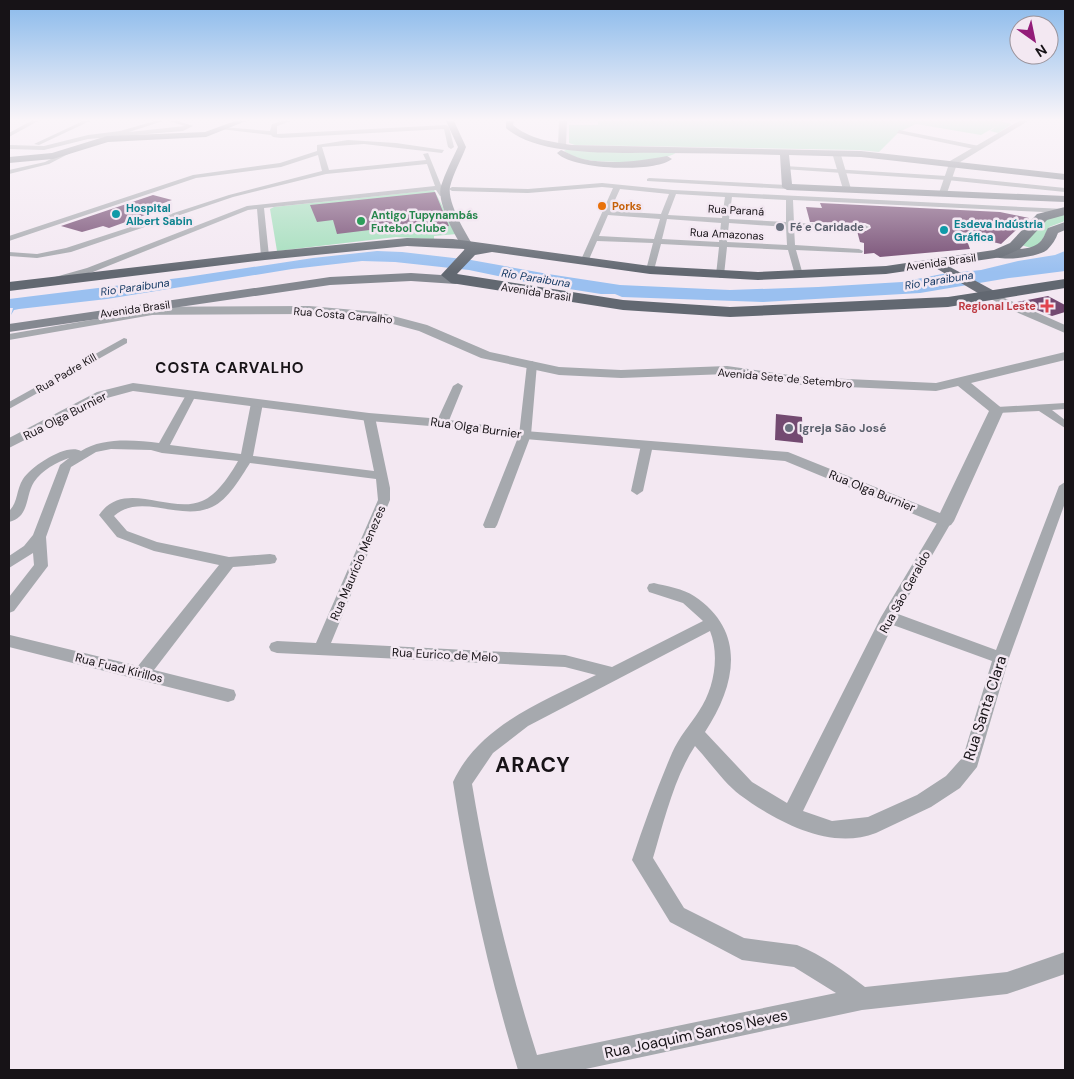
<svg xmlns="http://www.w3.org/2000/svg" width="1074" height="1079" font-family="'DM Sans',sans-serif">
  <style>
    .green { fill: #a2debb }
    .water { fill: #9ac0f0 }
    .building { fill: #734a71 }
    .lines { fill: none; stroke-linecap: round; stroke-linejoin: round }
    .minor { fill: #a6a9ae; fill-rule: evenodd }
    .tertiary { fill: #a6a9ae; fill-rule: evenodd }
    .secondary { fill: #848890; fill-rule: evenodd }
    .primary { fill: #6c717a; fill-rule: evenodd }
    .trunk { fill: #626871; fill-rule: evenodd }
    .food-dot { fill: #e8710a; stroke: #f3e8f2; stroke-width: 2 }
    .culture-dot { fill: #0f9aa8; stroke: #f3e8f2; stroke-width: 2 }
    .leisure-dot { fill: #2e9e5b; stroke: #f3e8f2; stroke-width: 2 }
    .worship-dot { fill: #6b7280; stroke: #f3e8f2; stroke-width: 2 }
    .health-dot { fill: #e0444e; stroke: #f3e8f2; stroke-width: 2 }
    .labels { text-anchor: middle; stroke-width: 5; stroke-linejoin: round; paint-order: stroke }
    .far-food-label { font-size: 11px; font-weight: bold; fill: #c56008; stroke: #f3e8f2; text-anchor: start }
    .far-culture-label { font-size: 11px; font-weight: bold; fill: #0d838f; stroke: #f3e8f2; text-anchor: start }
    .far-street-label { font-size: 11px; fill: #171317; stroke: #f3e8f2 }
    .far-leisure-label { font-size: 11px; font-weight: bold; fill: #27864d; stroke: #f3e8f2; text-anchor: start }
    .far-worship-label { font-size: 11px; font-weight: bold; fill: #5b616d; stroke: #f3e8f2; text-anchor: start }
    .far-water-label { font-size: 11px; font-style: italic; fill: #0d335e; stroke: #f3e8f2 }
    .far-health-label { font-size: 11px; font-weight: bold; fill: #be3a42; stroke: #f3e8f2; text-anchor: end }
    .street-label { font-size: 12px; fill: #171317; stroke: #f3e8f2 }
    .worship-label { font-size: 12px; font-weight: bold; fill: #5b616d; stroke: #f3e8f2; text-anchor: start }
    .far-district-label { font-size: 15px; font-weight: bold; letter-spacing: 1px; fill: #171317; stroke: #f3e8f2 }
    .near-street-label { font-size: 15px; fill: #171317; stroke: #f3e8f2 }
    .near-district-label { font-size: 21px; font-weight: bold; letter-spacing: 1px; fill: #171317; stroke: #f3e8f2 }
  </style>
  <rect width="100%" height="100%" fill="#f3e8f2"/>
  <path class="green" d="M598,121h402l12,3 -14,9 -8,-2 7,-5 -16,9 -65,-11 -17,8 -20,20 -20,-2 -284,-5 -6,-2v-18h29z
    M567,149l110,3c-14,12 -81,12 -98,6 -5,-1 -10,-4 -15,-7z
    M434,190l23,44 -23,2v3l-38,-2 -119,14 -7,-42 4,-2z
    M1065,212v9l-16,6c-7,12 -10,26 -27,18l26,-29z"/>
  <path class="water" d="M377,251l25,1 69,8 77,14 72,11 110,5 88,-3 84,-5 40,-8 39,-4 37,-9 37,-6 10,-4v20l-56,7 -89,15 -157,9 -141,-5 -7,-3h-14l-70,-11 -62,-13 -74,-8 -33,-1 -70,8 -185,30 -88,10 -5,1 -3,5 2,-7h-4v-9l178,-22 126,-19z"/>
  <path class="building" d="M435,192l14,34 -38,5 -25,-3 -49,6 -4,-14 -16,2 -7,-17z
    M153,195l19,5 -36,13 9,2 -36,13 -6,-2 -21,6 -21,-6z
    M820,203l180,9 29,6 -28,26 -36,-9 5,14 -90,8 -6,-4 -10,1v-11l-4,-1 -3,-11h9l5,-3 -1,-3 -5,-2 -55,-1 -4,-15 16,1z
    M1048,296l17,9v7l-13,4 -35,-14z
    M776,414l26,3 1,26 -28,-3z"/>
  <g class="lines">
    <path class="minor" d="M31,121h7l-29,16v-4z
      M83,121h7l-51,24 -5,-1z
      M155,121h8l-34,11 56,-6 -16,-5h9l15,5 -10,5 -95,8 -44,11 -35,-1v-4l35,1 44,-11 32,-4z
      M282,121h9l-14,5v8l169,-9 3,2 5,20 -3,2 -3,-2 -4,-18 -163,9 -8,-1 -2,-2 -51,-6 3,-2 47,4 2,-7z
      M899,130l80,16 3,2 -3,2 -82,-17z
      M348,140l48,3 48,7 -2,3 -78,-9 -42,3 7,23 97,-10 -3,-6 5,-1 17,42 -5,1 -4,-6 -172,18 5,48 -4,2 -4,-2 -4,-47 -9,1 -155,62 -41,10 -4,-3 39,-11 160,-62 188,-20 -8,-22 -101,10 -93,23 -162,55 -34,6 -28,-2v-4l28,2 29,-6 163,-53 93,-24 -4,-16 -37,12 -85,11 -187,63v-5l184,-61 87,-12 37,-12v-6z
      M69,150l5,1 -25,13 -40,10v-4l36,-8z
      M785,166l162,10 118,12v4l-118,-12 -164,-11 -1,-1z
      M649,178l138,7 3,2 -3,2 -140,-8v-2z
      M602,183l71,7 392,19v4l-272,-13 1,23 71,2 4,2 -4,2 -71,-2 1,18 64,4 4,2 -1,2 -66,-3 7,25 -4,3 -4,-3 -7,-25 -61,-3 -3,28 -4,3 -4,-3 3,-28 -58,-3 -7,26 -4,3 -4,-3 7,-27 -56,-2 -10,23h-6l-1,-2 33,-74 -11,-1 -74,6 -76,-2 -3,-2 3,-2 76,2zM620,189l49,5 -8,20 -51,-3zM676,194l49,3 -3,21 -54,-3zM732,197l54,3v22l-57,-3zM608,215l52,4 -6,20 -55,-3zM667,219l54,4 -2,19 -57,-3zM729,223l57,4 1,18 -60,-3z
      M155,309l5,3 -2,2 -149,26v-6z
      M124,338l3,1v4l-118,66v-7z
      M532,361l5,3 -6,71 -34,90 -2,3h-10l-2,-3 36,-90 8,-71z
      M458,383l5,3 -15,37 -2,2h-8l-2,-2 17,-37z
      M191,392l5,3 -26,50 71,9 10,-51 6,-3 6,3 -10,53 121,15 -11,-54 6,-3 6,3 15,71v12l-59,143 234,12 47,12 91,-46 -20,-18 -34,-11 -2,-4 2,-4 5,-1c12,3 30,6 40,13 53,35 42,89 11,136l47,50 35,21 94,-186 59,-99h10l2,3 -54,93 98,36 63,-164 6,-4v21l-56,155 -32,109 -17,21 -29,19 -55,26c-46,18 -99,-11 -136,-38 -16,-12 -31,-34 -45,-49 -21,32 -31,75 -42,112l31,50 60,30 53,7c25,10 47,26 68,42l142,-15 58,-20v22l-58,20 -145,16 -281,60h-63c-29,-94 -50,-191 -65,-288 26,-57 91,-81 143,-107l-31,-8 -288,-14 -6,-2 -2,-4 2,-4 6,-2 39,2 62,-143 -2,-21 -126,-16c-9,14 -22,37 -38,44 -32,15 -71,-15 -98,9l13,15 30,11 72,15 41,-3 5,1 2,4 -2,4 -5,1 -37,3 -79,103 80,20 2,5 -2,5 -6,2 -219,-55 1,-12 128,31 81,-101 -65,-14 -37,-14 -18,-22c25,-37 71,0 103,-14 15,-6 28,-26 36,-40l-76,-8 -11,-3 -40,-1 -15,3 -25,15 -25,70 2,29 -34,45 -5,2v-16l25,-32 -1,-12 -24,15v-12l15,-10 9,-11 27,-70 9,-7c-12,4 -27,12 -35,24 -9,14 -4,35 -25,40v-11c9,-8 7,-21 14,-32 9,-13 43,-36 58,-28 22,-14 54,-11 78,-8l27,-48zM893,625l99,36 -29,96 -17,19 -29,19 -49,22 -36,4 -29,-10zM710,631c10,25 4,58 -11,80 -9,14 -20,26 -27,42 -15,35 -28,71 -40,107l38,62 72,38 52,7 42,26 -299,62c-28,-88 -50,-180 -65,-271l21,-31 35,-27z
      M1065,403v6l-13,1 13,10v8l-26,-17 -42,2 -6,-3 6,-3z
      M647,441l6,4 -10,46 -6,4 -6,-4 10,-46z"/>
    <path class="tertiary" d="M559,121h8l-1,25 -4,2 -4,-2z
      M1019,121h9l-71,43 -10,29 -4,3 -3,-1 -1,-2 11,-32z
      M827,151l14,4 10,34 -1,2 -7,-2 -10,-33 -6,-1z
      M993,293l72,32v8l-49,-21 -27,-14 -2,-2z
      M309,306l69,6 49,13 63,27 69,15 62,3 106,-4 76,11 133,6 129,-31v8l-94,23 33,27 -50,111 -3,4 -6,2 -160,-66 -260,-22 -83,-12 -73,-6 -236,-30 -26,7 -98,50v-10l88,-46 36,-9 236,30 73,6 83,12 263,21 152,61 49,-102 -31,-25 -22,5 -133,-6 -76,-11 -106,4 -62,-3 -78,-17 -62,-27 -41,-11 -69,-6 -184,1 -6,-4 6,-4z"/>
    <path class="secondary" d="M235,121h11l-40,16 -98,5 -55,17 -44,4v-6l43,-4 55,-17 98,-4z
      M446,121h8l12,26c-5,13 -13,27 -16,40 -3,16 18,51 27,64l-6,4 -4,-2c-10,-12 -31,-51 -26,-67 4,-13 11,-26 17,-39z
      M506,121h8l-1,4c16,14 39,17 59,20l289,6 204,23v6l-204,-23 -72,-2 3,29 273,12v6l-278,-12 -5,-3 -2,-32c-39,-1 -77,-2 -115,-2 -44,-1 -125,5 -159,-25z
      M561,150c8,3 14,7 22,9 27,6 57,2 84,-3l5,3c-17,14 -99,11 -115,-6z
      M411,273l45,3 6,4 -6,4 -45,-3 -81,4 -321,47v-8l321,-47z"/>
    <path class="primary" d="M1065,222v8l-7,3c-2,6 -6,12 -11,17 -9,7 -49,13 -57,4 9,-10 36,1 50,-12 4,-4 5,-9 8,-14z
      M960,256l5,1 2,3 -2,3 -15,4 48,26 2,3 -2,3h-10l-54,-32 5,-6z"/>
    <path class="trunk" d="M1065,207v8l-18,5 -27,29 -18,8 -116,17 -128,6 -108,-6 -158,-22 -17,3 -18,19 166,26 107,7 218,-10 117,-18v9l-117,19 -218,10 -107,-7 -172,-27 -10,-8 24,-26 -58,-3 -142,14 -256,31v-9l256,-30 142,-14 46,1 197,27 108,6 128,-6 108,-16 16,-7 27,-29z"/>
  </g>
  <linearGradient id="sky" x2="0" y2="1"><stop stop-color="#89b9eb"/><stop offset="0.44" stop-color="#faf5f9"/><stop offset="1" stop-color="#faf5f9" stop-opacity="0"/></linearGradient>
  <rect width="1074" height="272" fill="url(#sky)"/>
  <circle class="food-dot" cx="602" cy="206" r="5"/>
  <g class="culture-dot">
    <circle cx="116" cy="214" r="5"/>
    <circle cx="944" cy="230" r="5"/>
  </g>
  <circle class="leisure-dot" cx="361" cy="221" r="5"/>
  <g class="worship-dot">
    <circle cx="780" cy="227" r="5"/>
    <circle cx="789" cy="428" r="5"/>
  </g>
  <path class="health-dot" d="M1044.5 298.5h5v5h5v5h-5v5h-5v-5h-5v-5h5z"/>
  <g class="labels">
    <g class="far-food-label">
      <text x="612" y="210">Porks</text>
    </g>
    <g class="far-culture-label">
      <text x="126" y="212">Hospital<tspan x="126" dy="13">Albert Sabin</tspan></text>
      <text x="954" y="228">Esdeva Indústria<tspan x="954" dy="13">Gráfica</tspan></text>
    </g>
    <g class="far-street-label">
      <text transform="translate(736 210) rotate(3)" y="4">Rua Paraná</text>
      <text transform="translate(727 234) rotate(3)" y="4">Rua Amazonas</text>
      <text transform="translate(941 262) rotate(-8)" y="4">Avenida Brasil</text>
      <text transform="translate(536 292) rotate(9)" y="4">Avenida Brasil</text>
      <text transform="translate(135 309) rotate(-8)" y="4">Avenida Brasil</text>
      <text transform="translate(343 315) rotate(5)" y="4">Rua Costa Carvalho</text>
      <text transform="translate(66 373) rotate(-30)" y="4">Rua Padre Kill</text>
      <text transform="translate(785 378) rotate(5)" y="4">Avenida Sete de Setembro</text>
    </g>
    <g class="far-leisure-label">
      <text x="371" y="219">Antigo Tupynambás<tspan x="371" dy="13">Futebol Clube</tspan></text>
    </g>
    <g class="far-worship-label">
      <text x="790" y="231">Fé e Caridade</text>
    </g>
    <g class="far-water-label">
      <text transform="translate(536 278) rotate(9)" y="4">Rio Paraibuna</text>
      <text transform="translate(939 280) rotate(-9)" y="4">Rio Paraibuna</text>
      <text transform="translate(135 287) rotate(-8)" y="4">Rio Paraibuna</text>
    </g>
    <g class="far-health-label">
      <text x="1036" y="310">Regional Leste</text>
    </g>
    <g class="street-label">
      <text transform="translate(65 416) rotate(-27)" y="4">Rua Olga Burnier</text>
      <text transform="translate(476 428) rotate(8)" y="4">Rua Olga Burnier</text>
      <text transform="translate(872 491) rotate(22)" y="4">Rua Olga Burnier</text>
      <text transform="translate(358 563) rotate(-67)" y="4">Rua Maurício Menezes</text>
      <text transform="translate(905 592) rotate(-61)" y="4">Rua São Geraldo</text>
      <text transform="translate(445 655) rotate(3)" y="4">Rua Eurico de Melo</text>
      <text transform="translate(119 668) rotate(14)" y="4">Rua Fuad Kirillos</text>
    </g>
    <g class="worship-label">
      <text x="799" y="432">Igreja São José</text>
    </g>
    <g class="far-district-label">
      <text x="230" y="373">COSTA CARVALHO</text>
    </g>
    <g class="near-street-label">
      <text transform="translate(985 708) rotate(-72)" y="5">Rua Santa Clara</text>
      <text transform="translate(696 1034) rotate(-12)" y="5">Rua Joaquim Santos Neves</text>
    </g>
    <g class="near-district-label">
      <text x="533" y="772">ARACY</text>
    </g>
  </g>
  <rect width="1074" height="1079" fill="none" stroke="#171317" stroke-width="20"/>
  <g transform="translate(1034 40) rotate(147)"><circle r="24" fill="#f3e8f2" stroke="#9b939a"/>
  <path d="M0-4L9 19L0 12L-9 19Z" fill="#931c79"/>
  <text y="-8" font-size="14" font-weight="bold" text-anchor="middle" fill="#171317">N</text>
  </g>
</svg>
